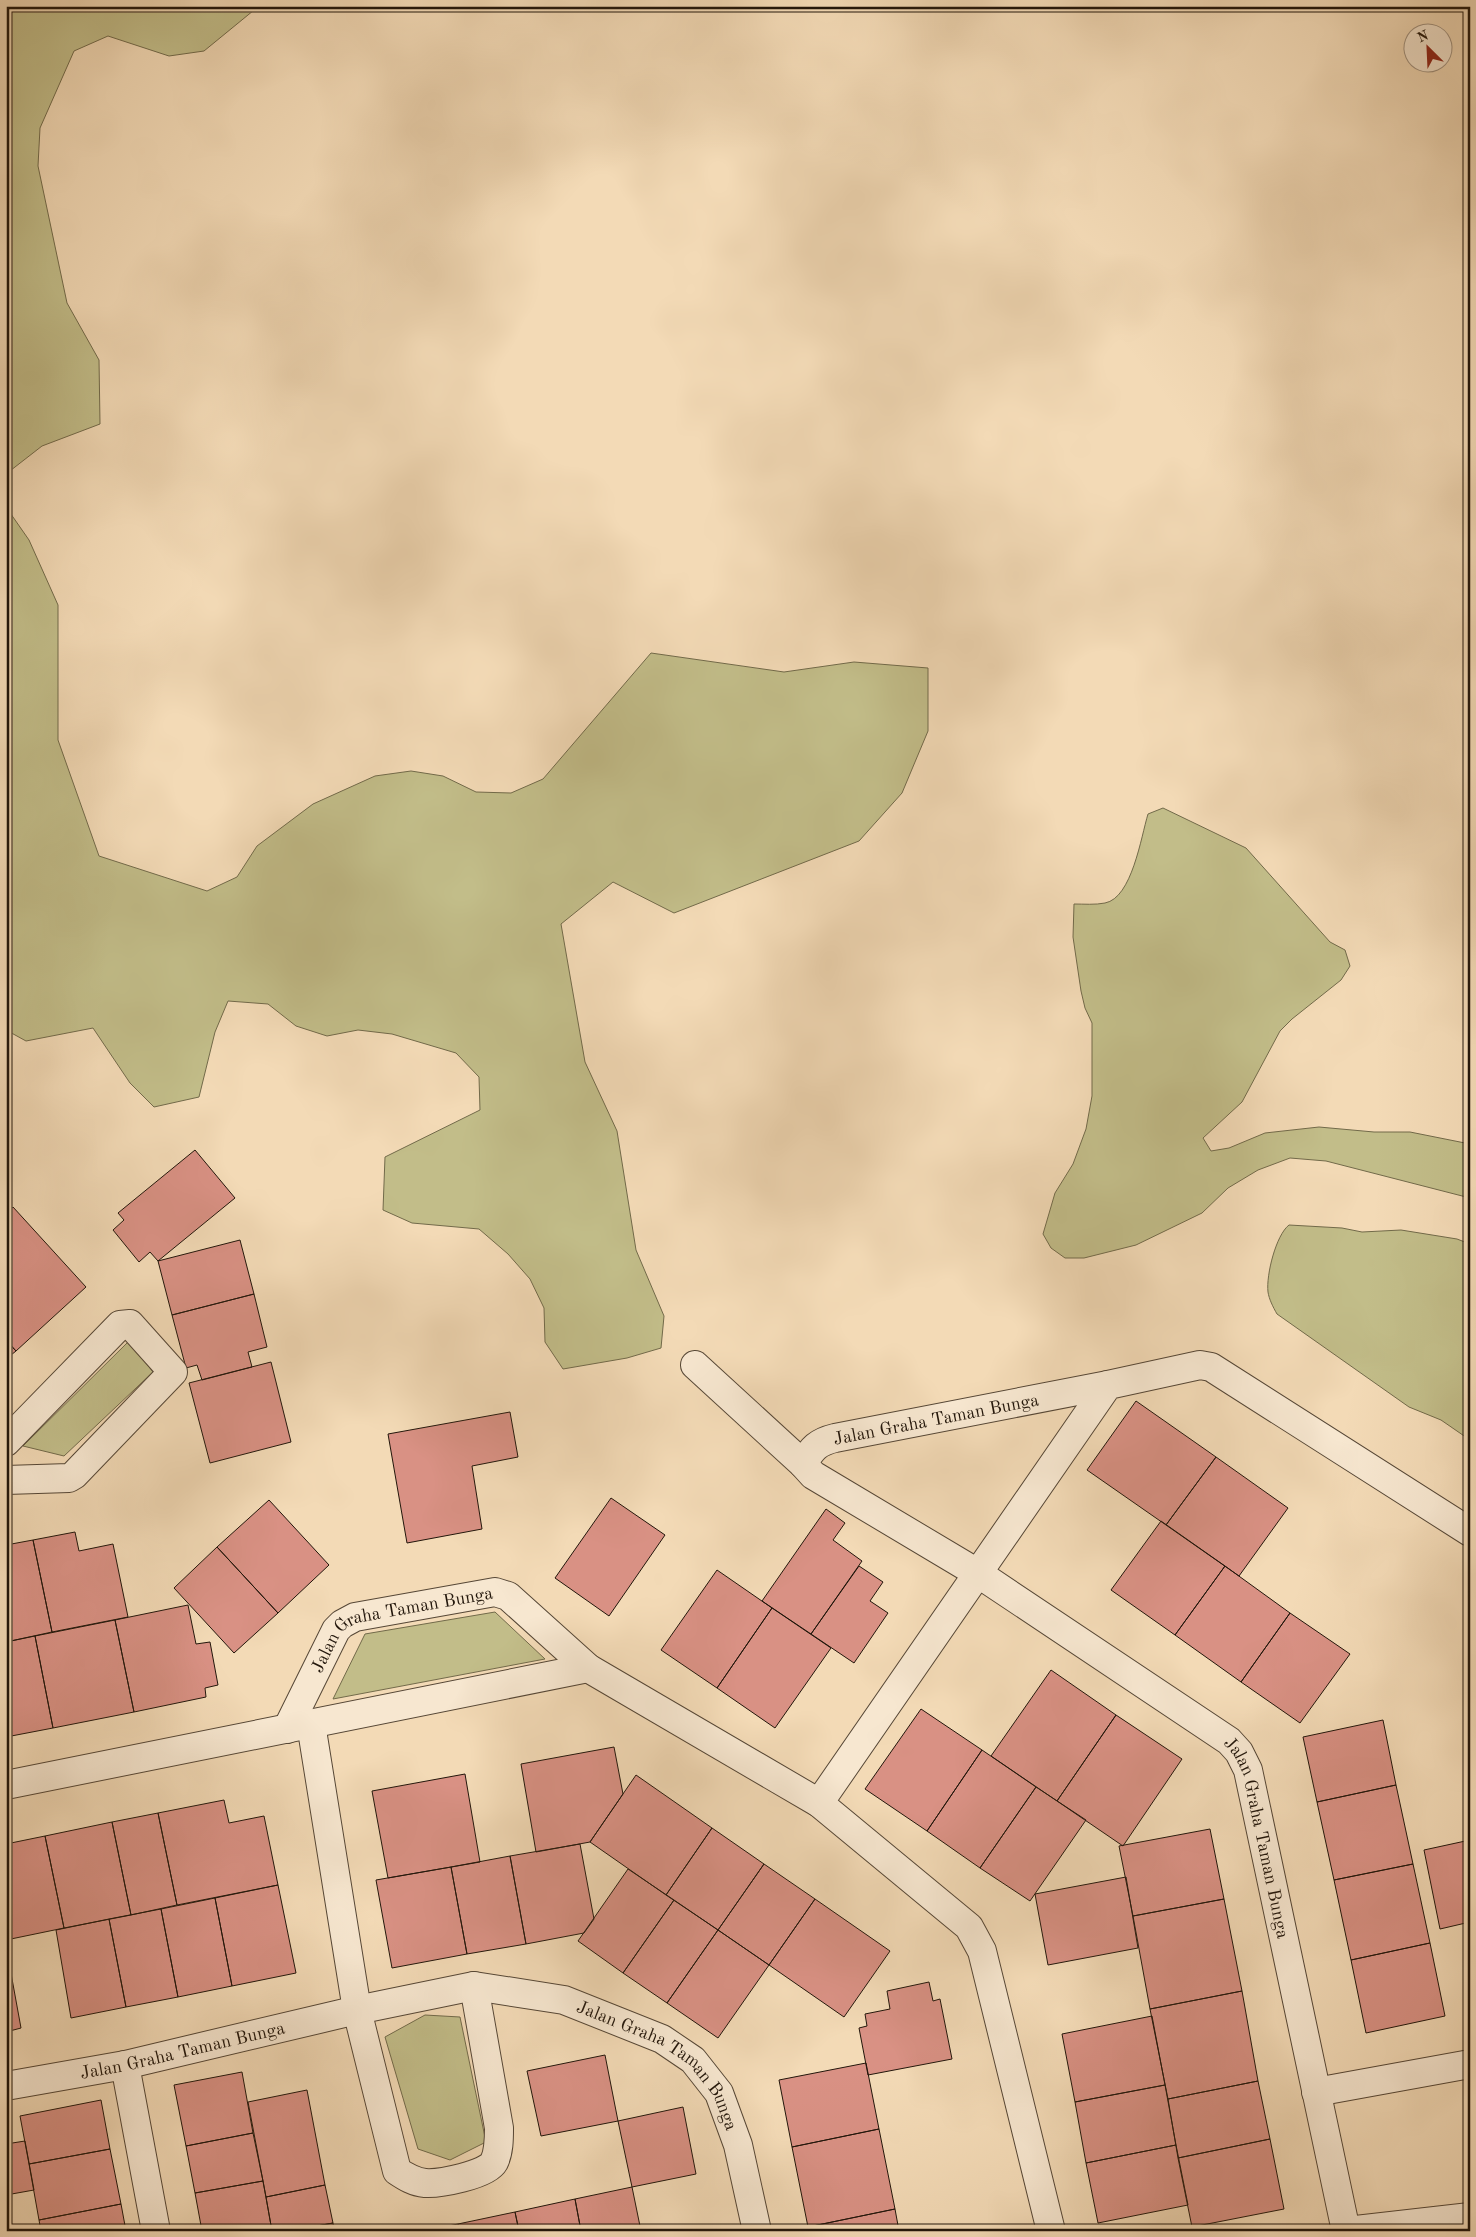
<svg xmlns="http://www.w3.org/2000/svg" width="1476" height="2237" font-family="'Old Standard TT',serif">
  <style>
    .green { fill: #c2bd89; stroke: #726a4a }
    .building { fill: #d99184; stroke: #22160b }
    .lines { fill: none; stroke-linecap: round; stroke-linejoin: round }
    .minor-casing { stroke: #564736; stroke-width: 30 }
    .minor { stroke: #f7e7d0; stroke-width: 28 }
    .labels { text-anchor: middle; stroke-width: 4; stroke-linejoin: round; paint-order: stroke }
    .street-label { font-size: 18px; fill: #22160b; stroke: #f7e7d0 }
  </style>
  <rect width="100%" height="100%" fill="#f3dab6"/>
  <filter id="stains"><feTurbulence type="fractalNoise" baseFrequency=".004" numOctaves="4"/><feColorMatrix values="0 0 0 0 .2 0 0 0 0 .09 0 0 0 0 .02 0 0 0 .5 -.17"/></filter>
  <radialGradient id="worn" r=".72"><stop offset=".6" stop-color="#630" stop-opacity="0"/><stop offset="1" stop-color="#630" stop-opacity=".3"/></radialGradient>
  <path class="green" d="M6,6h253l-55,45 -35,5 -61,-20 -34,15 -34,77 -2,38 29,137 32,57 1,64 -58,22 -36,28z
    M6,507l23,33 29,65v135l41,116 108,35 30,-14 20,-31 56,-42 62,-28 36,-5 32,5 33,16 35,1 32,-14 108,-126 133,19 70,-10 74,6v63l-26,62 -43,48 -185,72 -61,-31 -52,42 24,138 32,69 19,119 28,66 -3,32 -34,10 -64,11 -18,-27 -1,-34 -14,-29 -22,-25 -29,-25 -67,-6 -29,-13 2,-53 95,-47 -1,-33 -23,-24 -64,-19 -34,-4 -31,6 -31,-10 -28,-22 -40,-3 -13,31 -16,65 -45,10 -24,-24 -37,-55 -67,13 -20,-11z
    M1163,808l83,40 84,94 15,8 5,16 -9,14 -49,39 -12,12 -38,71 -39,36 8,13 18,-3 36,-15 54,-6 55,5h36l60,12v54l-144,-37 -36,-3 -32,12 -30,18 -26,25 -66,32 -52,13h-19l-14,-10 -8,-14 12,-41 18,-29 13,-35 6,-33v-73l-7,-15 -4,-17 -8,-54 1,-33c10,0 21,1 31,-1 27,-5 36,-66 43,-89z
    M1289,1225l53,3 20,4 39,-2 56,9 13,5v196l-29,-20 -32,-13 -132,-93c-4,-7 -8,-15 -9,-22 -2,-17 8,-57 21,-67z
    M129,1341l24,31 -89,84 -41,-10z
    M495,1612l50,47 -212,40 32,-65z
    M425,2015l35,2 26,125 -36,18 -32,-11 -33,-112z"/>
  <path class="building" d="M195,1150l40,48 -77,63 -8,-9 -11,10 -26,-32 11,-10 -6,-7z
    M13,1207l73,80 -70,64 -10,-11v-126z
    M240,1240l14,54 -82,21 -14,-54z
    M254,1294l13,53 -19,5 4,15 -50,13 -5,-15 -11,3 -14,-53z
    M6,1340l10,11 -10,8z
    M271,1362l20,80 -81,21 -21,-80z
    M1136,1401l80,56 -50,68 -79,-55z
    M510,1412l8,45 -46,9 10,63 -75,14 -19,-109z
    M1216,1457l72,51 -49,68 -73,-51z
    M611,1498l54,37 -56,81 -54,-38z
    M269,1500l60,65 -51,48 -61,-66z
    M826,1509l19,14 -12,17 29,21 -51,73 -49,-33z
    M1161,1521l64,45 -50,69 -64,-45z
    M75,1532l4,19 34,-7 15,73 -76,15 -19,-92z
    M33,1540l19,92 -46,10v-97z
    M217,1547l61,66 -44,40 -60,-65z
    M859,1566l24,16 -13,19 18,12 -34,50 -43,-29z
    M1225,1566l65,47 -49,69 -66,-47z
    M717,1570l55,38 -55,80 -56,-38z
    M188,1605l8,39 14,-2 8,43 -13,3 1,9 -72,15 -19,-92z
    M772,1608l59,40 -56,80 -58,-40z
    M1290,1613l60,41 -50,69 -59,-41z
    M115,1620l19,92 -81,16 -18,-92z
    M35,1636l18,92 -47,9v-95z
    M1051,1670l65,45 -59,86 -66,-45z
    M921,1709l61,41 -55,81 -62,-42z
    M1116,1715l66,44 -59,87 -66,-45z
    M1383,1720l13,65 -79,17 -14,-65z
    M614,1747l9,47 -33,48 -54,10 -15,-88z
    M982,1750l54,37 -56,81 -53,-37z
    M465,1774l15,88 -92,16 -16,-87z
    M636,1775l76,53 -46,67 -76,-53z
    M1396,1785l17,79 -79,16 -17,-78z
    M1036,1787l50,33 -56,81 -50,-33z
    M224,1800l5,23 35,-7 14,69 -101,20 -19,-92z
    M158,1813l19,92 -46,10 -19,-93z
    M112,1822l19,93 -67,13 -19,-92z
    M712,1828l52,36 -46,66 -52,-35z
    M1210,1829l14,70 -91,17 -14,-70z
    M45,1836l19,92 -58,12v-96z
    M1470,1840v82l-30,7 -16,-79z
    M580,1844l14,75 -10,14 -58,11 -16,-88z
    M510,1856l16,88 -59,10 -16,-87z
    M764,1864l51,35 -46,66 -51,-35z
    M1413,1864l17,79 -79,17 -17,-80z
    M451,1867l16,87 -75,14 -16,-88z
    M628,1869l46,31 -51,73 -45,-32z
    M1126,1877l12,71 -90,17 -13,-71z
    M278,1885l18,88 -64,13 -17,-88z
    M215,1898l17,88 -54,11 -17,-88z
    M815,1899l75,52 -46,66 -75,-52z
    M1224,1899l18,92 -92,18 -17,-93z
    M674,1900l44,30 -51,73 -44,-30z
    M161,1909l17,88 -52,10 -17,-88z
    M109,1919l17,88 -55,11 -15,-88z
    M718,1930l51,35 -51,73 -51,-35z
    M1430,1943l15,73 -79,17 -15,-73z
    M6,1946l15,82 -15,4z
    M929,1982l4,19 7,-2 12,60 -84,16 -9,-47 8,-2 -2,-12 25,-5 -3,-18z
    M1242,1991l16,90 -90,18 -18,-90z
    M1152,2016l13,69 -90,17 -13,-68z
    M605,2055l13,66 -77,15 -14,-65z
    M866,2063l13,66 -87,18 -13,-67z
    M242,2072l11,61 -67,13 -12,-61z
    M1258,2081l12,58 -92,19 -10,-59z
    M1165,2085l11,60 -90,18 -11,-61z
    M307,2090l18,95 -59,12 -18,-95z
    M101,2100l9,49 -81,15 -9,-48z
    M683,2107l13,67 -64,13 -14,-66z
    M879,2129l16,80 -87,18 -16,-80z
    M253,2133l10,48 -68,12 -9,-47z
    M1270,2139l14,70 -92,18 -14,-69z
    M25,2141l9,49 -28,5v-51z
    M1176,2145l12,60 -90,18 -12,-60z
    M110,2149l11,55 -82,16 -10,-56z
    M263,2181l9,50h-70l-7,-38z
    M325,2185l8,38 -43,8h-18l-6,-34z
    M632,2187l9,44h-60l-6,-32z
    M575,2199l6,32h-62l-4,-19z
    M121,2204l5,27h-85l-2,-11z
    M895,2209l4,22h-90l-1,-4z
    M515,2212l4,19h-59l-2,-7z
    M333,2223l1,8h-44z
    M458,2224l2,7h-35z"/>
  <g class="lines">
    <g class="minor-casing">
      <g id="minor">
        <path d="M695,1365l108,99"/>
        <path id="s1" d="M1108,1385l-273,53c-17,4 -23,10 -32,26l10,11 166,99 250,167 10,11 9,18 98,461"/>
        <path d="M6,1442l114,-117 10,-1 43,48 -99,103 -5,3 -63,2"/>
        <path d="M311,1724l46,286 40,161c9,6 17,11 28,12 14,1 62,-8 69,-21 5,-10 5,-23 5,-34l-25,-142"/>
        <path id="s2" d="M287,1729l49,-99 6,-6 13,-7 140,-25 13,4 80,72 231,135 150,124 13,24 69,280"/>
        <path d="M6,1785l582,-117"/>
        <path d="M819,1803l289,-418 92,-20 11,2 259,165"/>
        <path d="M125,2065l31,166"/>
        <path id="s3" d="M6,2086l119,-21 232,-55 117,-24 90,14 98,39 31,21 26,33 19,52 19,86"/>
        <path d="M1316,2092l154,-28"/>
        <path d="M1347,2231l123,-14"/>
      </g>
    </g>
    <use href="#minor" class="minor"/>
  </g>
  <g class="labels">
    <g class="street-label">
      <text transform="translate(936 1419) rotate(-11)" y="6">Jalan Graha Taman Bunga</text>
      <text dy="6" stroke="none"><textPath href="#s2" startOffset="169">Jalan Graha Taman Bunga</textPath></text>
      <text dy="6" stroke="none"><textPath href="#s1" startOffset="932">Jalan Graha Taman Bunga</textPath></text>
      <text dy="6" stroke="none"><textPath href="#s3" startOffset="180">Jalan Graha Taman Bunga</textPath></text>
      <text dy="6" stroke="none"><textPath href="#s3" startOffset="689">Jalan Graha Taman Bunga</textPath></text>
    </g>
  </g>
  <rect width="1476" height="2237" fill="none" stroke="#f3dab6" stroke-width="25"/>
  <rect x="8" y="8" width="1461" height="2222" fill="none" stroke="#22160b" stroke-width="2.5"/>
  <rect x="12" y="12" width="1451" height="2212" fill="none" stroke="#22160b"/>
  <g transform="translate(1428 48) rotate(336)"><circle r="24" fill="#f7e7d0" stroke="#a29381"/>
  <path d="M0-4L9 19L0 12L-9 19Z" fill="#8f2418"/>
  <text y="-8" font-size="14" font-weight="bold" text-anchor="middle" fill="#22160b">N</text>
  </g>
  <rect width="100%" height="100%" filter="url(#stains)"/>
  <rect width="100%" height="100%" fill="url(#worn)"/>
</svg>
